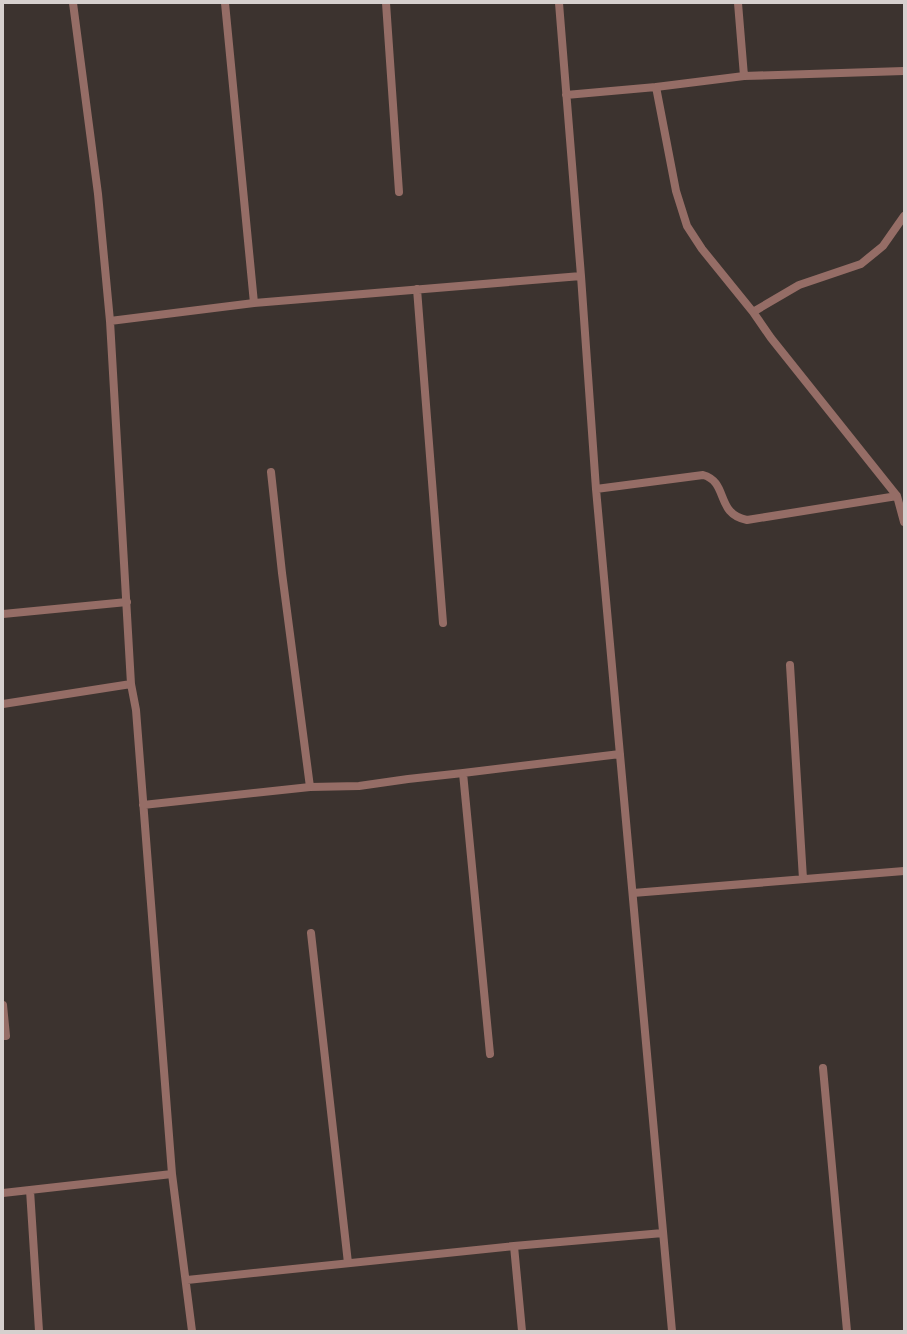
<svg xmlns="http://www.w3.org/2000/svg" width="907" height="1334" font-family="Montserrat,sans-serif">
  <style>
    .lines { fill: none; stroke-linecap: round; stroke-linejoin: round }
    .street { stroke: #956d66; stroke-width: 8 }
  </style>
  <rect width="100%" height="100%" fill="#3c332f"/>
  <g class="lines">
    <path class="street" d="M73,3l25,191 12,127 21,363 5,26 36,464 20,157
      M225,3l29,300
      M386,3l13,189
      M559,3l22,273 15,213 76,842
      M738,3l6,73
      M656,87l20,104 11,35 15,23 51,63
      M566,95l90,-8 88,-11 160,-5
      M904,216l-21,30 -22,18 -62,21 -46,27 18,26 126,158 7,26
      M417,289l26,334
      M110,321l144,-18 327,-27
      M271,472l11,101 28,214
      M596,489l107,-14c26,7 12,39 44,45l150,-24
      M3,614l124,-12
      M790,665l13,214
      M3,704l128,-20
      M463,773l27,281
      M143,805l167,-18 49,-1 49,-7 55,-6 157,-19
      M633,893l271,-22
      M311,933l37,330
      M3,1005l3,31
      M823,1068l24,263
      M30,1190l9,141
      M3,1193l169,-19
      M514,1246l8,85
      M187,1280l327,-34 149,-13"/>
  </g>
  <rect width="907" height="1334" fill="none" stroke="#d6d0ce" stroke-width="8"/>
</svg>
